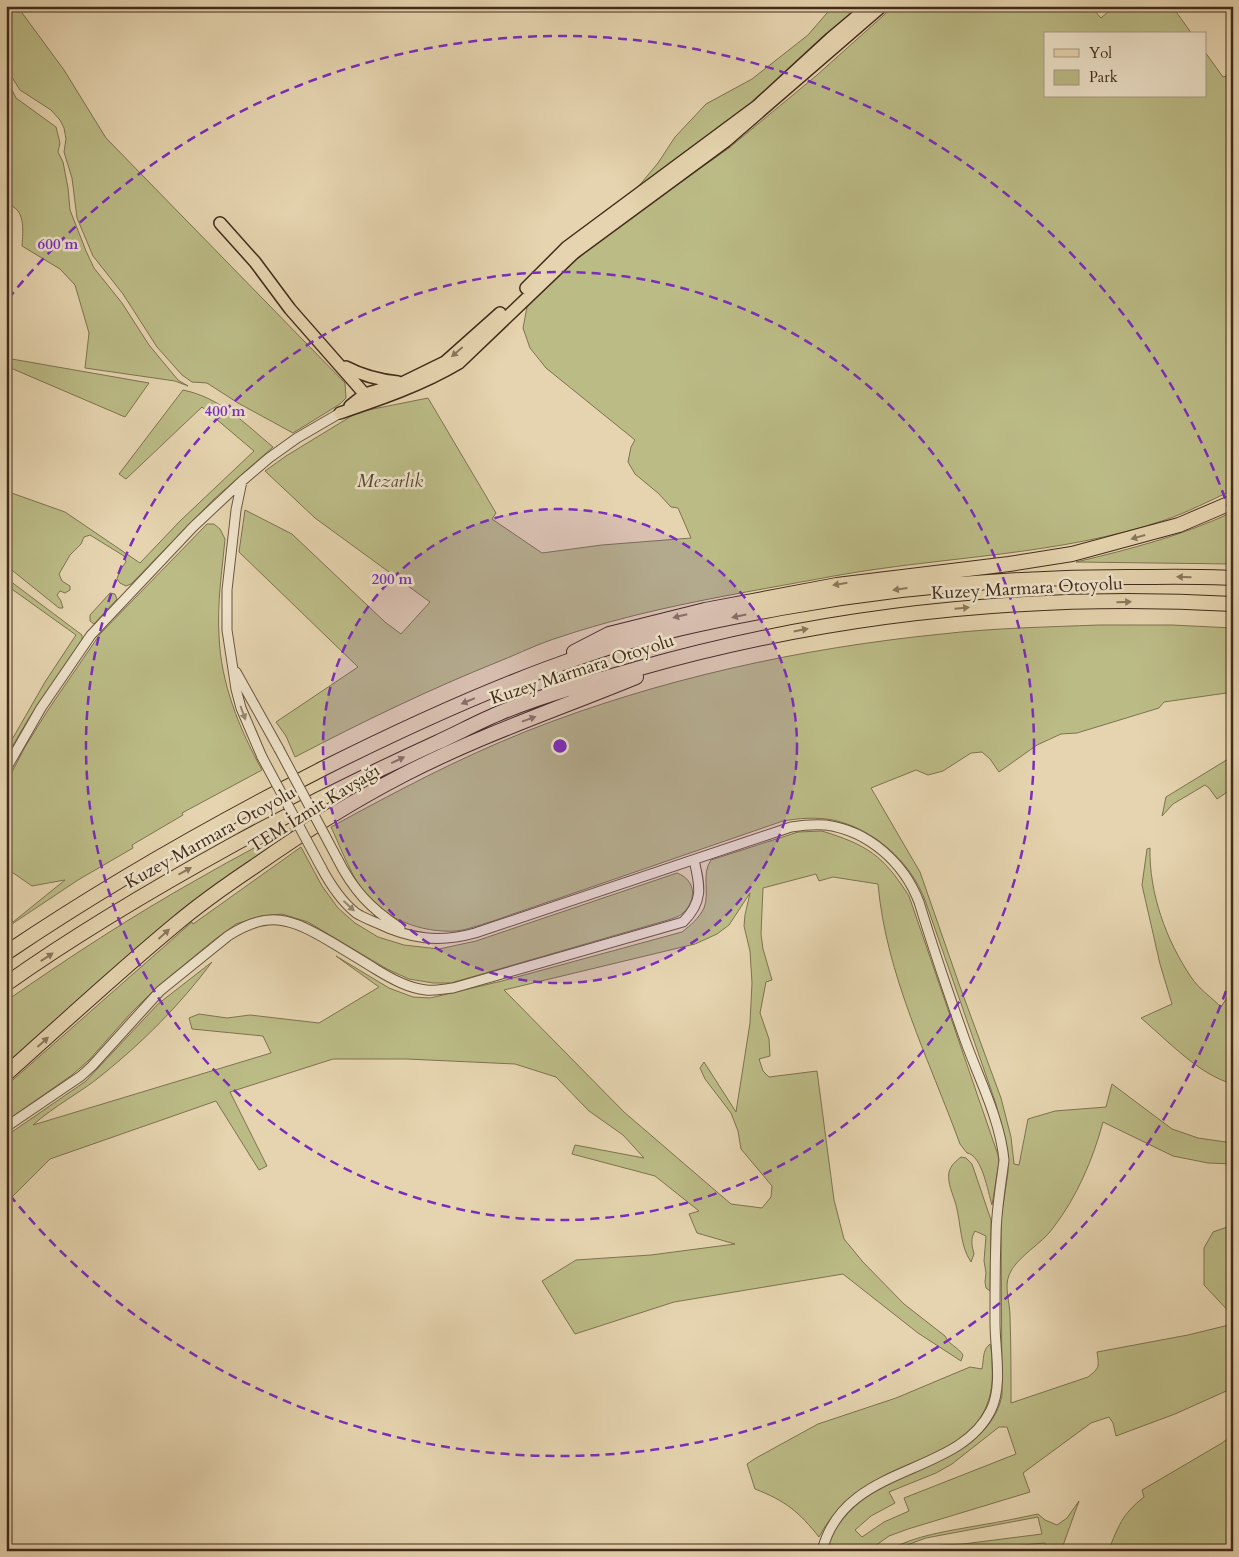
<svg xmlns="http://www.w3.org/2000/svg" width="1239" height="1557" font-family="Cardo,serif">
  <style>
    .green { fill: #bbbb86; stroke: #7e7350; fill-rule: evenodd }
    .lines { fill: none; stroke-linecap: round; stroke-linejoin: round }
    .minor-casing { stroke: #6b553f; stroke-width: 11 }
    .major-casing { stroke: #422b1a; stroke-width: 14 }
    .highway-casing { stroke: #422b1a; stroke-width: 16 }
    .minor { stroke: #eee3cb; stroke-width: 9 }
    .major { stroke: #e5d4af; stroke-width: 11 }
    .highway { stroke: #e5d4af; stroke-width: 14 }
    .minor-bridge-casing { stroke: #6b553f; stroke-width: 11; stroke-linecap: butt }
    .minor-bridge { stroke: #eee3cb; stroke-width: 9 }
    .oneway { fill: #8b775d }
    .oneway2 { fill: #988772 }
    .ring { fill: none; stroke: #7b2cbf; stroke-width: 2.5; stroke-dasharray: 9 6 }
    .labels { text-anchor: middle; stroke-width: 5; stroke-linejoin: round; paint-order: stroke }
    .park-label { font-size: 18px; font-style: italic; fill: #5a4830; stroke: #eee3cb }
    .street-label { font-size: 18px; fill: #422b1a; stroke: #eee3cb }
    .centre { fill: #7b2cbf; stroke: #eee3cb; stroke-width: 2.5 }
    .ring-label { font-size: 15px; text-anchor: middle; font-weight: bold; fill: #7b2cbf; stroke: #eee3cb; stroke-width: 5; stroke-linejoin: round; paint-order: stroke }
  </style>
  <rect width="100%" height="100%" fill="#e5d4af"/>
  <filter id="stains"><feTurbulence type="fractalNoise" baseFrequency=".004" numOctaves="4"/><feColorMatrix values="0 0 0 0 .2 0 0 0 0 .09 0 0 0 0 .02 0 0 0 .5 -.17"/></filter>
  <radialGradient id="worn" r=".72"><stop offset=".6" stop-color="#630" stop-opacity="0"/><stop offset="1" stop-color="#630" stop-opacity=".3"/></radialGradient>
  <path class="green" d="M6,6h11l47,64 42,68 239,245 1,15 -6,6 -47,29 -55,-30 -31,-20 -15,-1 -10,-7 -25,-28 -34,-53 -30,-38 -16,-38 -5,-40 -8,-26 2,-13 -2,-11 -4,-8 -9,-10 -31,-20 -14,-22z
    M833,6h34l-110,100 -124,87 25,-30 17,-26 31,-33 46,-25 56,-44z
    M894,6h196l11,12 14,-12h57l20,28h-147v62h160v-44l18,25 10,-3v416c-22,10 -45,22 -68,30 -107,36 -221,36 -331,56 -91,17 -185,31 -274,61 -20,6 -40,16 -60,24 -70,28 -138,61 -205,96l-9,-21 -10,-14 82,-55 -119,-115 6,-42 47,24 93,88 16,12 29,-32 -115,-84 -50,-47 21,-15 72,-44 70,-14 68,115 -4,6 50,34 60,-8 89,-7 -13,-30 -7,-1 -13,-14 -23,-19 -7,-12 3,-15 4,-7 -89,-72 -16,-20 -7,-20 4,-21 66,-63 136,-96 88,-73z
    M6,78l10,20 40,29 4,16 -2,9 5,10 5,26 2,22 16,41 8,17 28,35 27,42 29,35 10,6 -13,-5 -90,-13 4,-35 -14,-48 -15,-16 -38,-23c1,-16 4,-38 -16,-42z
    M6,358l143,25 -24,34 -119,-51z
    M183,390c38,8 61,33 90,57l-59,52 -83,85 -5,2 -6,-3 -3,-4 3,-9 6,-8 -2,-6 -34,-21 -6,2 -3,7 -11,11 -11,19 3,7 8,5v4l-5,3 -5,-2 -3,4 4,6 2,7h-4l-46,-37 -7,-3v-77l59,21 75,51 40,-42 74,-70 -52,-44 -76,72 -7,-5z
    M1233,512v52l-157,-2c55,-13 105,-26 157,-50z
    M207,524h7l6,5 5,10c-3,32 -8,65 -6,97 2,48 20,92 43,134l-80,43 1,2 -51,30 1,3 -55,32 -72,48v-15l7,9 52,-42 -33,6 -26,-18v-79l6,-17 13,-25 23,-37 52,-76z
    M6,578l76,57v5l-53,78 -23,39v-7l39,-68 31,-47 -67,-48 -3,2z
    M110,593l5,1 2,5 -23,25 -4,-3v-6z
    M1099,625h73l61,3v64l-69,10 -5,6 -82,25 -16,1 -24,11 -38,27 -9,-13 -8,-7 -11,1 -28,18 -15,4 -12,-5 -45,18 49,84 39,112 42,114 10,39 3,27 5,1 9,-46 27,-8 51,-4 6,-23 60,45 26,9 35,5v21l-25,-1 -35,-7 -70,-34c-10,37 -26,75 -50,106 -11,16 -37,29 -44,47 -5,13 1,27 1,41 1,29 1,58 1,87l77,-26c12,-9 11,-11 9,-25l91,-17 45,-11v64l-58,26 -59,22 -3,-13 -4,-6 -18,6 -68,50 7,19 -122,37 -19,7 -21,15h-42c5,-14 10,-26 20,-37 42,-47 140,-49 156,-118l-1,-177 7,-47v-17l-12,-51 -71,-204c-15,-39 -51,-71 -92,-80 -17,-3 -33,-2 -50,1l-293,101c-11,3 -23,8 -34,9 -35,2 -73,-12 -94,-42 -13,-18 -21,-41 -31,-62 64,-35 128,-69 196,-96 132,-52 274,-83 415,-97 52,-6 105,-7 157,-9zM999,1427h8l9,27 -112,44 5,13 -25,11 -22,15 -7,-7 16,-14 24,-13 -6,-11 47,-19 16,-9z
    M1233,756v32l-16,11 -8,-11 -4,-3 -32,19 -11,12 4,-19z
    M291,828l2,3 -70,49 -217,186v-65c62,-43 126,-85 192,-122 31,-18 62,-34 93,-51z
    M822,831c45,14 61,24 87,65l89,259 1,7 -7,43c-4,-13 -10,-50 -25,-52l-7,-9c-31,-85 -74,-169 -82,-260l-45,-7 -14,4 -3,-7 -53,14 -2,46 2,15 9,31 -6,2 -6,31 9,26 1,17 -11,3 4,12 6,6 48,-6 17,129 10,39 19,23 41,42 41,32c4,9 13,11 18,19l-2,6 -43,-28 -75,-59 -169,28 -99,32 -33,-53 34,-21 75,-5 84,-11 -38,-11 -8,-19 10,-3 -44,-35 -83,-22 3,-9 69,13 -21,-23 -34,-24 -33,-34 -41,-13 -108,-5h-74l-103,33 37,74 -8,4 -43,-69 -166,58 -44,44v-67l80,-55 72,-77 54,-42c-32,43 -69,80 -110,113 -22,18 -48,31 -69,50l238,-72 -8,-17 -71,-7 -3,-11 10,-4 28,4 23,-3 69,8 60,-36 -43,-31 53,32 24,9 17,1 72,-17 180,-49c9,-7 17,-14 22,-24 6,-15 -3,-34 7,-48l87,-28zM750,893l-5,22 -1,11 6,25 2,32 -2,40 -14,89 -32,-50 -4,6 5,11 26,34 7,18 3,18 31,37 -1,11 -9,11 -31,-4 -107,-92 -120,-122 191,-46 22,-10 12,-9z
    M301,847l21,39 16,22 17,15 23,14 26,8 35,4 37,-8 201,-68c19,7 20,27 6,40 -4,4 -10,5 -15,7l-217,63h-18l-24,-4 -22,-10 -79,-47 -26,-8 -21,2 -25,8 -22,16 -57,47 -26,26 -42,47 -17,15 -66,46v-35l186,-164 1,2z
    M1150,848c-1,45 16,92 41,129 8,12 20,20 30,30l12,-19v96c-34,-9 -66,-44 -92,-66l31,-14 -12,-40 -18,-79 5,-36z
    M961,1157l5,1 6,6 19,56 -1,71 -4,-3 -1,-6 1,-9 -2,-12 2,-25 -11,-5c-5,8 -3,15 -1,23l-3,8c-11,-16 -10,-38 -15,-57 -3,-11 -9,-22 -7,-33 2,-7 7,-11 12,-15z
    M1233,1225v91l-29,-31v-37l9,-16z
    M990,1344c2,7 2,15 2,22 3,41 -16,67 -52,85 -21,11 -45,17 -65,30 -23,14 -44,32 -56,56 -20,-25 -33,-36 -64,-48l-8,-25 9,-6 62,-34 78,-26 74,-31 12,2c2,-9 0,-19 8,-25z
    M1233,1435v116h-125c11,-25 13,-36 36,-54l-2,-7 80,-47z
    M1079,1501l-18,50h-14l-2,-8 -68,6 -61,2 25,-6 22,-1 79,-10 -4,-17 -112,21 -35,13h-4c28,-16 62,-20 94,-26 19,-3 38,-7 57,-11l7,6 12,5 10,-7z"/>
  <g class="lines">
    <g class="minor-casing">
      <path id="minor" d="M242,481l-6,29 -9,80v40l9,59 5,19 21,49
        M236,672l43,77
        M6,769l35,-61 50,-73 102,-108 49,-46 27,-23 28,-20 43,-25
        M337,858c16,32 33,50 63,70
        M321,867c9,17 20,34 35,46 6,4 14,7 21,10 33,16 62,20 98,10l316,-106c12,-2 23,-3 35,-2 43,6 78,38 93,77 14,46 30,93 46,138 14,39 35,79 39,120 -3,25 -8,51 -8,76 -1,29 -1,58 -1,87 0,27 8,62 -4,87 -33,68 -147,52 -169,141
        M6,1127l75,-51 11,-10 68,-75 68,-55c41,-27 64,-17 103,6 15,9 30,18 46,28 15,9 31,18 49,20 9,1 18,-1 27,-2l230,-66c21,-21 17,-36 11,-62"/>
    </g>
    <g class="major-casing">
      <path id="major" d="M220,223l35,39 35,47 79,90
        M526,288l41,-41 190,-141 74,-68 38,-32
        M346,367c17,9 34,13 52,15
        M350,406l15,-12 37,-11 43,-21 55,-49
        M340,413c41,-14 82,-28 119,-50l115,-110 152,-112 156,-135"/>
    </g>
    <g class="highway-casing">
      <path id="highway" d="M574,652l35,-18 96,-24 132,-25 172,-21 63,-10 107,-29 54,-23
        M6,953c102,-69 208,-129 318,-185 84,-42 170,-82 259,-112 64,-22 132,-36 198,-48 116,-21 229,-31 347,-31 34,0 70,-1 105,1
        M6,984c73,-52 152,-98 230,-141 66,-36 132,-69 200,-100 22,-10 44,-22 66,-31 45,-18 92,-31 138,-44 194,-55 392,-75 593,-64
        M6,1074c56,-50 112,-102 170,-150 25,-21 52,-40 79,-58 47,-33 96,-64 148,-91 75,-39 155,-66 233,-98"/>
    </g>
    <use href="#minor" class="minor"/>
    <use href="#major" class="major"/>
    <use href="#highway" class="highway"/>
    <g class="minor-bridge-casing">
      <path id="minor-bridge" d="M279,749l58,109
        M262,757l59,110"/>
    </g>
    <use href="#minor-bridge" class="minor-bridge"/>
  </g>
  <defs><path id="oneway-solid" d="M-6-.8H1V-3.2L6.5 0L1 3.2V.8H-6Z" transform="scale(1.25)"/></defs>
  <g class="oneway">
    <use href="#oneway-solid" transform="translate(457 352) rotate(139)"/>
    <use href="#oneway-solid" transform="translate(1138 537) rotate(164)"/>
    <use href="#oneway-solid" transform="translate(1184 577) rotate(-179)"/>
    <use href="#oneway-solid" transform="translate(840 584) rotate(171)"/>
    <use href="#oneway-solid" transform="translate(900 589) rotate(172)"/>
    <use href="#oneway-solid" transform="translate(1124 602) rotate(-1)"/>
    <use href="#oneway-solid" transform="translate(962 608) rotate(-5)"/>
    <use href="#oneway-solid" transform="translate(680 616) rotate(166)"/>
    <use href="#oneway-solid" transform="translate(739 616) rotate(168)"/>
    <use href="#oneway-solid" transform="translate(801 630) rotate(-11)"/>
    <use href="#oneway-solid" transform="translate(468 701) rotate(157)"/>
    <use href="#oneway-solid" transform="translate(529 719) rotate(-20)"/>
    <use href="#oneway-solid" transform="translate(398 760) rotate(-25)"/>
    <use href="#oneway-solid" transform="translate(185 871) rotate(-29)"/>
    <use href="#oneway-solid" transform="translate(164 934) rotate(-42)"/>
    <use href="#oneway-solid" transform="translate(47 957) rotate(-33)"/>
    <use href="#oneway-solid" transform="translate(43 1042) rotate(-42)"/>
  </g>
  <g class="oneway2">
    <use href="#oneway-solid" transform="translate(243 713) rotate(70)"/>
    <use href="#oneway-solid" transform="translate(349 906) rotate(43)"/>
  </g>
  <circle cx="560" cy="746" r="237" fill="#7b2cbf" fill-opacity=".12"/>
  <g class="ring">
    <circle cx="560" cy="746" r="237"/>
    <circle cx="560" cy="746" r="474"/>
    <path d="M1231 977A710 710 0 0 1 8 1193M8 299A710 710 0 0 1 1231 515"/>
  </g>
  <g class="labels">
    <g class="park-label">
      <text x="390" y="487">Mezarlık</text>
    </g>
    <g class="street-label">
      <text transform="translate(1027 588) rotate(-3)" y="6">Kuzey Marmara Otoyolu</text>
      <text transform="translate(582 669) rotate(-18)" y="6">Kuzey Marmara Otoyolu</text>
      <text transform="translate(314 808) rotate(-32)" y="6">TEM İzmit Kavşağı</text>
      <text transform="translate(210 837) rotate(-29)" y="6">Kuzey Marmara Otoyolu</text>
    </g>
  </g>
  <circle cx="560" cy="746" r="8" class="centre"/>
  <g class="ring-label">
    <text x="58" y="249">600 m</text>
    <text x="225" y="416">400 m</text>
    <text x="392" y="584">200 m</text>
  </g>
  <rect width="1239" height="1557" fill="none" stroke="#e5d4af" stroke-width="25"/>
  <rect x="8" y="8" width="1224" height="1542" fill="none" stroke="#422b1a" stroke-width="2.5"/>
  <rect x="12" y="12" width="1214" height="1532" fill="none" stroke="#422b1a"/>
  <rect x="1044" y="32" width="162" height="65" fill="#eee3cb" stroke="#a99984"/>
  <rect x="1054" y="49" width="25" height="8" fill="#e5d4af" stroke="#a99984"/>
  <text x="1089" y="58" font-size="15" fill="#422b1a">Yol</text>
  <rect x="1054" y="70" width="25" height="15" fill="#bbbb86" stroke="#a99984"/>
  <text x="1089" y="82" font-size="15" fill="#422b1a">Park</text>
  <rect width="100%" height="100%" filter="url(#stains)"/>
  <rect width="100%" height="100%" fill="url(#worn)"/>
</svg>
